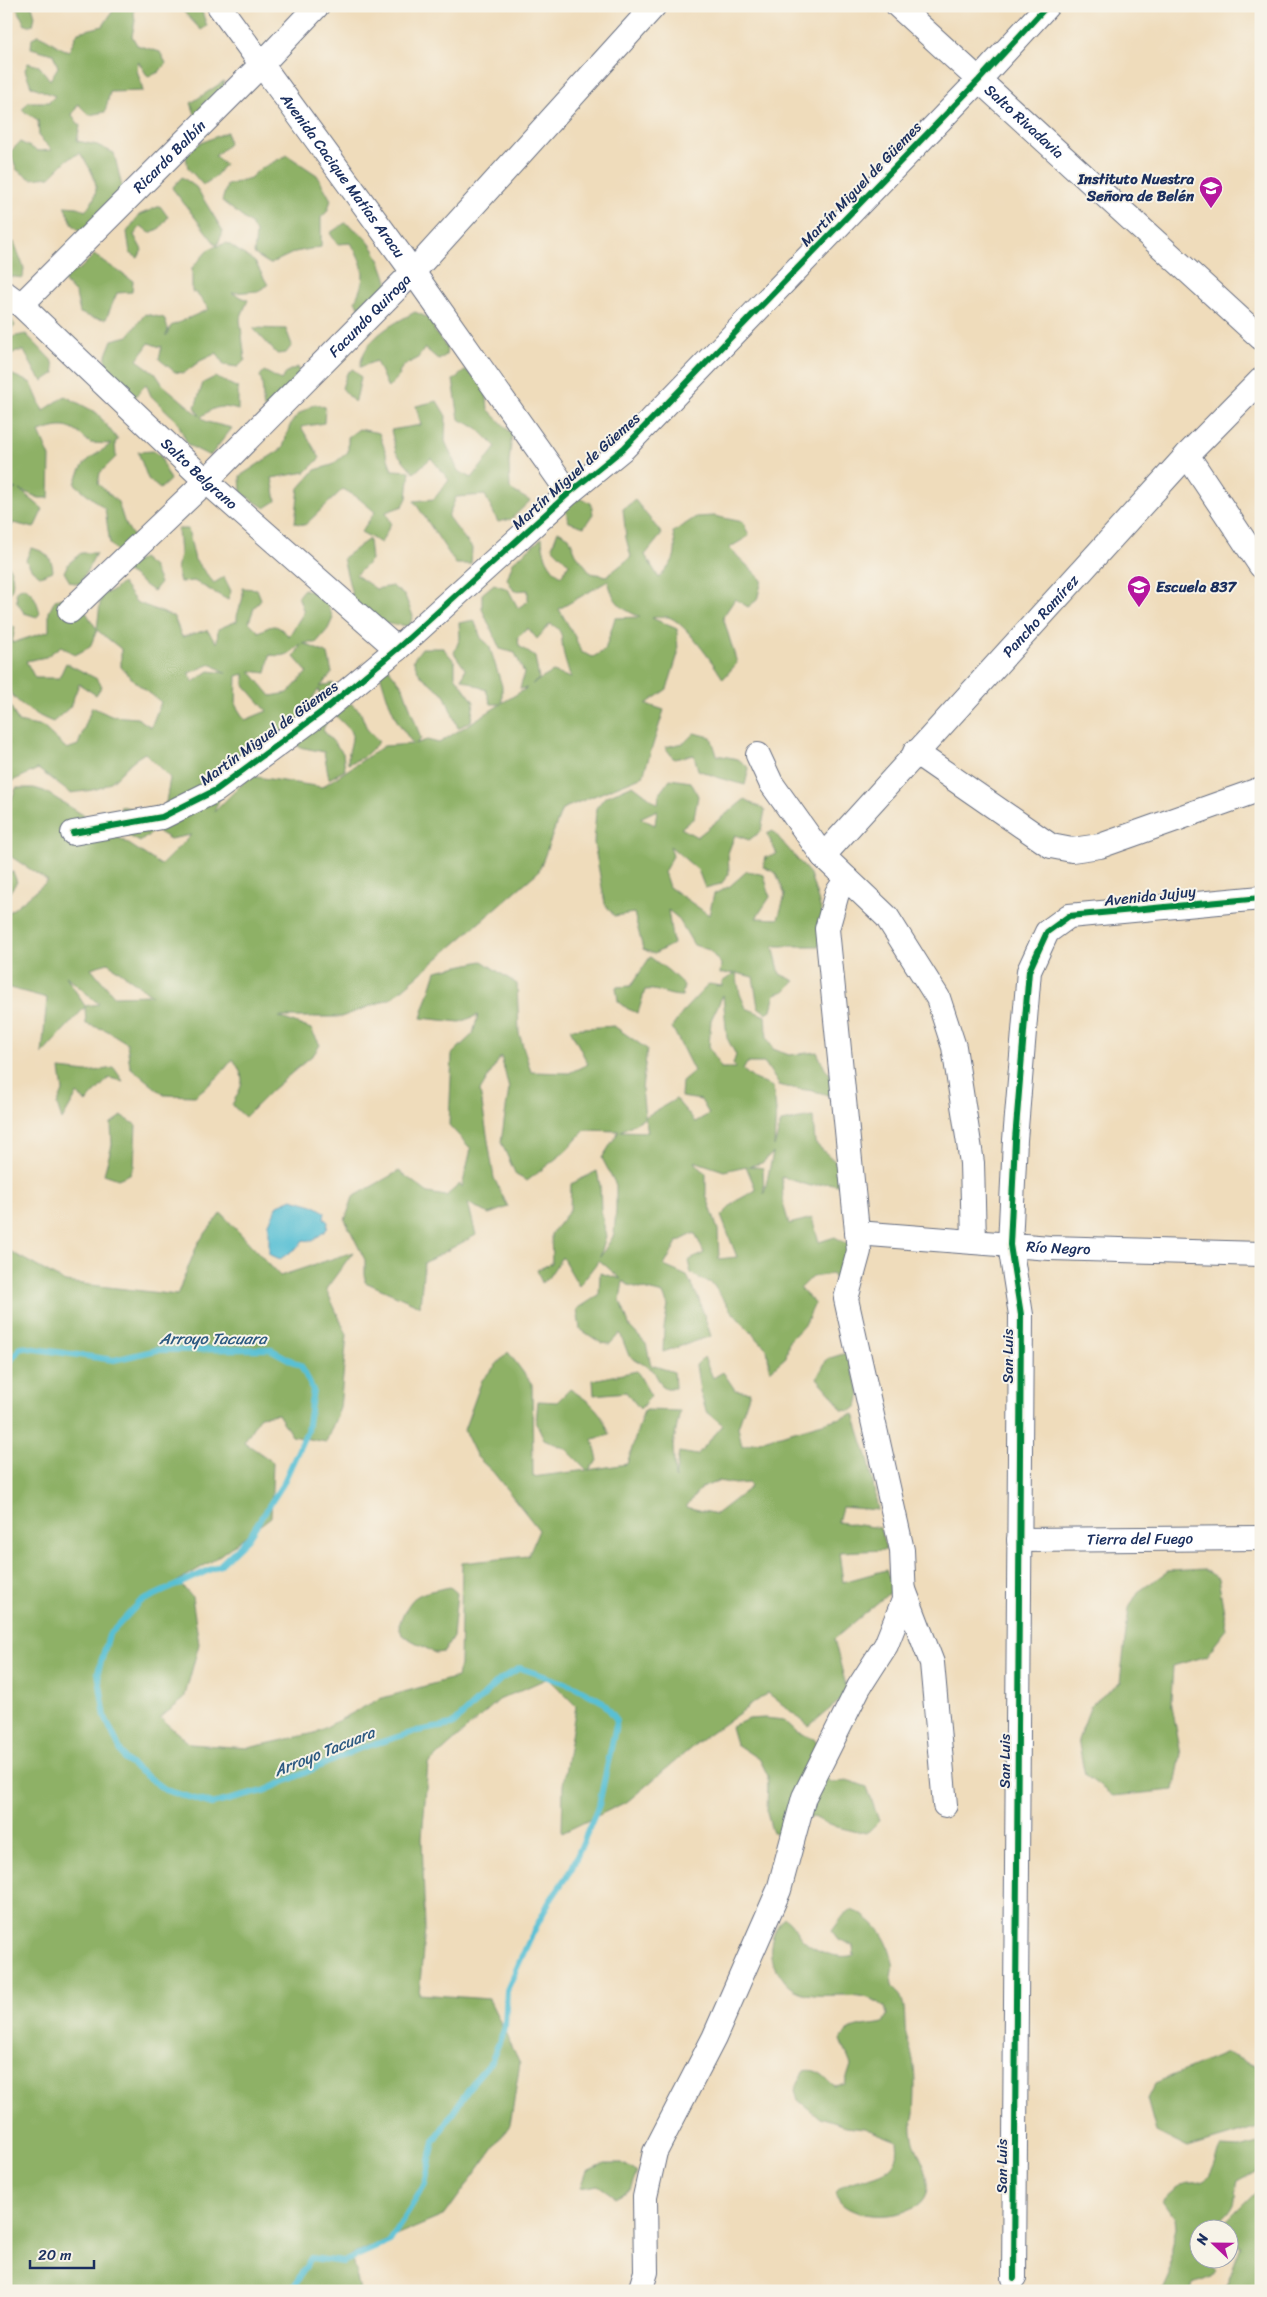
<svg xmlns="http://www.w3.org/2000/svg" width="1267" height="2297" font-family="Sriracha,sans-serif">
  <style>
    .forest { fill: #8eb166; stroke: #547062; fill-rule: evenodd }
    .water { fill: #58c0d4; stroke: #3a7899 }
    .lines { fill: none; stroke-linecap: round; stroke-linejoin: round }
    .stream { stroke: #58c0d4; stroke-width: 6 }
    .minor-casing { stroke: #656c7f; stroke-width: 26 }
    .minor { stroke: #fff; stroke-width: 24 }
    .cycleway-casing { stroke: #f7f3e8; stroke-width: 9 }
    .cycleway { stroke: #00873e; stroke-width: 6 }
    .labels { text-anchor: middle; stroke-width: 4; stroke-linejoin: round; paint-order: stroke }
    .street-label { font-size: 15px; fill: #1b2f5e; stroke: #f7f3e8 }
    .poi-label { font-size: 15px; font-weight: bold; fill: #1b2f5e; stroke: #f7f3e8; text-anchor: end }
    .water-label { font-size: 16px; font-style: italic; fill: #2d5a81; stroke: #f7f3e8 }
  </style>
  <rect width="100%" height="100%" fill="#f7f3e8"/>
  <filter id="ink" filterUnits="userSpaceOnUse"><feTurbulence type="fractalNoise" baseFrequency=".02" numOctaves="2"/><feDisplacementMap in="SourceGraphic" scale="10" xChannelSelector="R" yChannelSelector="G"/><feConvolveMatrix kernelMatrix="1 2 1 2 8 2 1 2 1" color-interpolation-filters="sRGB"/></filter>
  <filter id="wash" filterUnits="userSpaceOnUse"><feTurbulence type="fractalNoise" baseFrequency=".0096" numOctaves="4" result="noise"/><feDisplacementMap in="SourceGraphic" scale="20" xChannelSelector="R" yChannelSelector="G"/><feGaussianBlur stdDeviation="1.12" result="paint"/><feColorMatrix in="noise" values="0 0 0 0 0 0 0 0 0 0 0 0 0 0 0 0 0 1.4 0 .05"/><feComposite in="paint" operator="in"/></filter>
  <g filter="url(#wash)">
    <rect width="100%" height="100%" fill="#efdcbb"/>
    <path class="forest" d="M16,6h16l3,10 -2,9h-8z
      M116,6h17l2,15 -3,15 5,9 23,7 6,11 -7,9 -11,5 -10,-16 -1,9 6,21 -33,1 -5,20 -16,3 -11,-11 -6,11 8,11 -3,15 20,4 17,8 10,42 -42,38 -9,-8 -9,-19 14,1 7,4c20,-20 9,-37 -5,-58l-12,6 -18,18 -19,2 -14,-9 -7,-18 10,-10 18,9 14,-1 -13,-13 -1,-17 -16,-10 6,-8h21l6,-6 -24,-10 -6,-16 3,-7 11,3 11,14 8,-13 -5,-13 -22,-6 1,-10 6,-3c12,4 19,13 31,16l9,-19 25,-6z
      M182,6h18l7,20 -6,4 -19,-20z
      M224,81v8l-28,28 -5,-14z
      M227,132l2,12 -14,12 10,8 -11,14 -11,7 -15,-17 -2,-11 10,-12z
      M287,155l30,20 14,25 -4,12 -6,5v30l-26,5 -25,12 -16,-10 2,-21 -5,-9 -29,-23 5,-16 23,-7 10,-9z
      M182,177l14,10 27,44 -6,15 10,-3 28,19 13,23 -10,6 -26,2 16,7 -8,19 5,41 -7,7 -14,-2 -7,-12 -17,8 -16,12 -9,-1 -16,-13 3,-13 -2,1 -11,-4 -12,17 18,13 8,12 37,31 -5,-9 8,-24 12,-6 23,11v22c-17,-5 -23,-4 -37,7l6,5 25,6 -22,28 -22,-11 -11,-24 -26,-25 -5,-12 -21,25 -21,-14 2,-40 6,-15 16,-4 17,-22 19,4 4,11 -2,7 5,-10 38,-17 -13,-16 -4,-1v-24l17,-19 8,-3 -45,-58z
      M160,206l8,11 -8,11 -10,5 -9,-7 -7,9 8,15 -4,8 -8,-5 -3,-21 12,-17z
      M345,223c27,15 34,33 43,61l-24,29 -9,-12c12,-25 10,-34 -4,-58l-14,1 -7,-11z
      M14,242l10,26 -1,10 -17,-2v-31z
      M94,255l39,26 -1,11 -15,1 -11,26 -13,-1 -13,-5 -4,-19 -11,-12 1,-6 14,-7z
      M6,310l9,16 -9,7z
      M415,312l16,7 4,13 12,16 -1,7 -7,5 -14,-12 -8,11 -13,6 -5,7 1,3 -12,13 -12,-27 -16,6c4,-29 31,-42 55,-55z
      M253,328l33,1 6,16 -6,8 -9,1z
      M26,334l27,28 2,11 -12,8 -6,-6 -13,-24h-8l-10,8v-17l6,-5z
      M298,367l3,13 -37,29c-2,-11 0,-22 -4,-33l4,-5 17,9 7,-9z
      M353,369l8,8 -4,19 -3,6 -12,-14 5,-15z
      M466,370l20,18 2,21 24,25 -3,29 1,26 20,12 -19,18 -13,3 -13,-27 -29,2 -8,20 24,31 -1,16h-15l-42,-63 20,-2 15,-19 -18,-22 -17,15 -18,-21 -5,-22 30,-5 -5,-19 21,-5 9,15 -1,25 13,30 14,7 24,-31 -19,-19 -18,-9 -6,-39z
      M6,372l25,11 12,28 22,-15 32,17 21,27 -3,2 1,15 -16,16 -2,11 20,18 6,19 13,22 -17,11 -10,-10 -5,-35 -30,-25c8,-26 16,-25 36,-40l-21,-1c-20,-19 -26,-19 -51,-11l11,25 -1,41h-10l-19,-8 23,19 -9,19 -21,-5 -7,15v-47l10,-2 -10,-3z
      M315,404l10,3 -1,16 -23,4 19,31 -14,14 -34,6 4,23 -11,7 -24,-15 -1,-17 43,-28c7,-26 8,-31 32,-44z
      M359,429l20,4 13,37 18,1 -3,27 -4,8 -17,6 5,11 -10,20 -20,-11 14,-20 -18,-15 -14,-8 -38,36 -10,-2 4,-35 16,-18 17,-5 16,-13v-15z
      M153,451l7,4 10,25 -10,9 -12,-10 -10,-27z
      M573,495l18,8 2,11 -9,13 -15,-5 -5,-16z
      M635,500l27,34 -17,21 14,23c16,-18 19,-22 14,-46l23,-15 18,-1 29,6 6,14 -20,12 33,32 -5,20 -9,7 -13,-8 -12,18 14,46 -14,16c-8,-14 -40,-59 -55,-62 -5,-1 -11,0 -16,1l25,11 1,25 -11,35 -21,15 18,6 -21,66 -81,33 -23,62 -147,127 -51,19h-62l32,12 9,16 -6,9 -42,36 -27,27 -13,-12c11,-22 15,-24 1,-46l-15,18 -23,19 -31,-1 -34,-28 -3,-24 -21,-13 -20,-6 -1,-17 -43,47 5,-56 -41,-11v-74h2l40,-32 -41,-27 -1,2v-42l10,-26h18l10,3 54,33 63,41 30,-30 -21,4 -15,-9 -15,12 -13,-7 -7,-29 21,4 24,-2 5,-30 -25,-25c-18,10 -19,17 -33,28 -11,10 -28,10 -42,12l-32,-24 -32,15v-81l2,-3 10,22 25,5 24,22 11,-4 14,-38 19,9 26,2 14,9 10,-25 -26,-20 -14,-15v-18l-24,-19 -7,17 -15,8 -14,-9 -15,11 -20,4 9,17h24l7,-15 31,16 5,7 -6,9 -17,-11 -9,23 -17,15c-16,-6 -41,-20 -47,-38v-60l9,3 -3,16 37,-12v-19l6,-12 16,-4c13,10 17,21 26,33l4,-34 13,-5 8,-7 14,19 38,15 8,20 25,-7 10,13 1,-14 19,-8c-1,-13 9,-19 5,-33l15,1 4,10 -7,9 -5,14 10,10c16,-9 17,-8 30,4l15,-24 -6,-16 6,-7 21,9 8,20 -5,11 -12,14h-13l25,11 4,19 -12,14 13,-4 1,20 -11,27 20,23 2,17 -16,9 -5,-27 -25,-5 -9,-19 31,-21 -2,-18 -22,31 -51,35 -17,2 -3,25 -12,30 36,-36 72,11 62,-41 29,-2 -16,-23 -10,-24 -7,-23 8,-6 15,19 18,52 -6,5 12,-4 12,3 62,-39h-10l-5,-14 -24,-11 3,-10 -11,-16 6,-15 -1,-15 15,-3 7,18 8,7 13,41v17l25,-15 -7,1 4,-16 -9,-20 -15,-4 -18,-40v-15l12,-10 14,5 10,19 10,-7v-11l-14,1 -7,-12 6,-17 29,-24c1,16 6,29 19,38l8,-12 -17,-17 6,-16 11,6 7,17 15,19 16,3 24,-19 -5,-19 -3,-29zM608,581c6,22 12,27 32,36l-25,1 -10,32 -12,7 -12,-5 -6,-15 -16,-28zM550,624c14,5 11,15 13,26 1,9 5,19 8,28l-18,-6 -21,12 7,-5 -4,-22 -16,-11 -1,-9 10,-9 9,11zM301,644l-7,13 13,15 -19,21 -17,3 -21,-25 16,2 4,-18c18,2 17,0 31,-11zM211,664l15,9 -17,-2 -16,11 -4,-9zM244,674v11l23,26 -22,9 -9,-14 1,-30zM108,963l44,32 -38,1 -23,-28zM66,976l33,28 -14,2z
      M178,529h10l7,31 19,23 10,-6 7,14 -3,9 -34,-19 -14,1 -3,-12 3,-16z
      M369,539l2,21 -15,15 20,14 16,-3 13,10 8,20 -4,10 -37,-4 -18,-19 -11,-45z
      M31,548c14,3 21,8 22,23l-13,5 -8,-6 -6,-10z
      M81,553h15l-16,31 -10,-2 -6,-10 4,-8z
      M142,558l11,9 7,16 -6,8c-12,-5 -18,-17 -31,-20z
      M6,566h3c4,10 7,23 -3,31z
      M23,587c11,5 14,15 17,26l-3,4 -13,-4 -7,-11 -1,-11z
      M422,648h21l12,14v14l19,26 -3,19 -13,7 -14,-34 -24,-19 -7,-15z
      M350,703l10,8 7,18 12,13 -15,15 -16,7c-1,-12 5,-20 4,-32l-16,-16z
      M694,733l17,4 6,18 21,4 11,9 -4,17 -26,-7 -21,-8 -4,-15 -20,4 -9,-12 19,-4z
      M670,779l21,3 7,14 -4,22 -13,10 16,9 48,-38 20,11 -4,21 -12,9 -14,-5 -7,18 1,21 -8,10 -16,4 -7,-18 -28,-24 3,10 -9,16 5,15 40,28 5,-21 16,-8 17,-15 17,4 6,22 -14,21 22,1 7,-24 -9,-22 -13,-6 3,-10 11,-3 -10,-20 6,-3 37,43 17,55 -8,17h-46l7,28 15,7 -10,10 -10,3 -4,16 -5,3 -8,-6 -5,-30 -17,-4 4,21 6,14 19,8 2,22 6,11 16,6 28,-3 8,17 9,9 -4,18c-16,-7 -34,-6 -51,-11l-14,-22h-18l-4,7 11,9 19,8 3,23 -2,37 7,-25 32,-5 2,26 24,22 13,23 -24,-5 -17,3 -29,-9 1,26 6,21 23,-6 7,24 16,-5 24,14 -19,37 -8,-14 -20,3 -12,12 15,14 -9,20 -17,18 -3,16 -16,14 -3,-22 -35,-37 -20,-29 -10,-3 -11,-7 -3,-12 16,-8 -9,-20 -18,9 -13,24 23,10 11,21 13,39 -48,16 1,-24 4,-22 -5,-12 -35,-9 -5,-4 -3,19 10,27 16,17 5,21 23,7 1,16h-12l-10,-18 -24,-14 -9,-23 -10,11 -9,-1 -21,-14 -3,-20 22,-14 1,-22 21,6 -22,-19 -20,26 -17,-29 -14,21 -6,5 -5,-13 15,-7 -1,-29 19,-24 1,-26 26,-13 3,14 1,25 5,26 -6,21 14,-22 2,-25v-25l-14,-27 17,-27 -34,-1 -19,21 -39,30 -11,-6 -15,-33 8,-53 -8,-33 -21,35 14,87 14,29 -19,7 -21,-11 8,32 -52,28 -4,43 -55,-24v-22l-20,-40 8,-23 46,-26 29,22 18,3 14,-12 2,3 9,-38 -22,-24 3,-71 21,-20 5,-19 -18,7 -39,-4 15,-47 46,-10 35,23 2,49 12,39 38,1 19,-9 -18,-35 44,-3 33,23 -5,40 3,28 31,-18 19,23 14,-8 -8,-14 -20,-3 1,-16 12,-10 -22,-44 14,-19 23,-24 13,2v-4l13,-9 -15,1 1,-10 -12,-14 -15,-5 -16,-27 -10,-8 5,34 -19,10 -11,-5 -9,-36 -20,3 -9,-12 -11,-61 2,-35 9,-11 28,-12 25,19 1,-10zM657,810l-2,15 -15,-7zM723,995l4,43 9,17 -3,9 3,4h-15l-12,-22 2,-26zM645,1118l3,14 -27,-1zM773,1153l-9,41 -1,-26 -14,-2 13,-3zM694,1161l30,10 22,-5 10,24 -20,11 -15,15 16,41 -18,2 -1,-29 -12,-36v-20z
      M13,872l4,10 -11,15v-24z
      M650,957l19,14 15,14 -2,11c-16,0 -24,-8 -37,-6l-7,23 -10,-4 -10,-8 -2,-14 15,-1z
      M114,1068l9,13 -14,-3 -23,24 -9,-8 -15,26 -5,-15 6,-14 -3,-22 27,3z
      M122,1116l14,9 -2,41 -4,8 -12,5 -14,-5 8,-29 -1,-21z
      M221,1213l59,63 73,-24 -27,37 21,46 -7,73 -14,34 -34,-6 -14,-22 -18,2 -16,26 29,20 -2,55 -59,44 -34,20 14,16 7,47 -15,55 -24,19 30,26 58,4 67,-15 64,-34 78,-22 3,-12 2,-102 66,-7 11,-26 -46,-58 -16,-15 -13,-27 18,-50 26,-28 24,32 1,93 54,-7 -21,-21 -22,-10 -8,-17 2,-21 19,1 13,-13c23,15 30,20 40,46l-17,4 5,22 -10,9 39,-6 17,-54 36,1 -7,35 2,33 4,-27 18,3 26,-30 -17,-14 -6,-20 -4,-26 8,-8 9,21 10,-6 12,18 15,2 -12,35 4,19 112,-32 15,48 9,48 -36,-3 -4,15 42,6 6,22 -47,2 4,30 43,-12 8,19 -60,50 14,55 -39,32 -41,-33 -71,50 -69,58 -66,32 1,-48 13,-79 -28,-28 -49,22 -71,64 -6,74 3,90 -6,66 70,5 31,64 -10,62 -65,90 -94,40 9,36h-354v-1042l59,33 112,13 21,-52zM719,1481l16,3 14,-1 2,4 -35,27 -30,-7 15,-19z
      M846,1353l14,40 -3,13 -6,5 -9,-1 -10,-15 -15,-17 10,-19z
      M637,1371l14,25 -11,13 -14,-17 -32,3 -1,-15z
      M1204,1569l14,9 9,51 -21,27 -33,10 -2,34 10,55 -7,35 -61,6 -28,-21 -7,-35 13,-35 29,-23 9,-74 9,-16 30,-21z
      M450,1587l7,6 -4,44 -9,15 -9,1 -33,-18 -3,-10c13,-33 18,-31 51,-38z
      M765,1718l19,2 13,12 17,7 10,15 -6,17 13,11 19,-1 17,6 12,34 -13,13 -37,-9 -15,-8 -18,5 -9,17 -15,-8 -5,-18 1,-37 -8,-16 -24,-16 -5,-17 17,-8z
      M851,1910c24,8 38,29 42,53 2,7 -3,15 -1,22 2,6 6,7 9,12 5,11 3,26 5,38 2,8 6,17 7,25 3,17 2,36 1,53 -1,7 -3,12 -2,19 2,20 21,41 15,61 -8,27 -70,29 -87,9 -2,-2 -3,-7 -4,-10 18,-21 68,-8 61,-51l-33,-13 -18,-2 -26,-8 -22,-18 -3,-10 8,-19c15,-3 21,5 31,15l11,-2 6,-19 -10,-25c8,-17 26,-13 42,-17l4,-8 -2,-8c-34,-28 -82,8 -105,-33 -4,-6 -8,-10 -9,-17 -2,-15 4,-30 13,-40 10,7 11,14 18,22 11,12 37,21 52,16l-1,-9 -16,-8 -5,-7 12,-16z
      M1226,2053l35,15v58l-73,22 -32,-16 -9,-33 8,-16z
      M1261,2143v26l-24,13c-2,6 -1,11 -2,17 -1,13 -24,31 -35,31v30l10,4 6,7 -6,7 -17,7 -2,6h-28l7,-15 1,-29 5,-19 -1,-10 -12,-17c6,-7 13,-14 22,-17 7,-2 14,0 20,-4 7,-5 11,-23 16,-32l19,1z
      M604,2163h18l15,9 -7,17 -15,8 -17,-12 -17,3 6,-17z
      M1261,2186v105h-44l9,-5 15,-40 -11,-5v-11l-12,-1z"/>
    <path class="water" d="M292,1199l21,6 12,7 -1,6 4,4 -1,7 -14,12 -10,-1 -4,6 -19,13 -11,-5v-31l9,-18z"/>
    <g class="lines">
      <path class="stream" d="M6,1367l15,-20 93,13 43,-10 113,-1 31,17 12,24 -6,41 -24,53 -35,54 -28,27 -80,37 -31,33 -11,37 7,45 20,43 40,30 47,14 52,-13 94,-42 59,-18 35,-6 49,-46 19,-11 54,18 29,16 14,18 -18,85 -27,63 -24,36 -19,37 -22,49 -2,37 -13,33 -18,21 -40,60 -9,43 -35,57 -47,21 -32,-4 -20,33"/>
    </g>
  </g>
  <g filter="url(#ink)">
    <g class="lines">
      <g class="minor-casing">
        <g id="minor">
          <path id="s1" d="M219,6l194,266 156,221"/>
          <path id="s2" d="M898,6l363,332"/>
          <path id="s3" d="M6,294l15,11 185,176 191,168"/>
          <path id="s4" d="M21,305l241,-241 55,-58"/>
          <path d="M1187,455l74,111"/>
          <path id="s5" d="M70,611l136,-130 207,-209 241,-266"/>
          <path d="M915,752l136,94 21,4 28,-4 161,-57"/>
          <path d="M758,755l13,28 52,73 64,61 51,81 16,49 18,116 2,79"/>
          <path d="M73,833l89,-16 54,-27 107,-79 74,-62 172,-156 55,-45 355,-368 68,-74"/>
          <path id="s6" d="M823,856l364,-401 74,-75"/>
          <path id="s7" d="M857,1233l193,15 211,6"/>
          <path id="s8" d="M1019,1540l242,-2"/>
          <path d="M904,1590l28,73 13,142"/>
          <path d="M1014,2278l7,-963 -11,-70 5,-105 14,-169 18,-39 22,-16 192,-18"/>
          <path d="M640,2291l6,-19 -1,-75 10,-45 59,-114 65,-148 25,-93 55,-110 27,-42 18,-45 -2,-50 -56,-251 13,-48 -32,-322 10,-36 10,-14"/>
        </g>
      </g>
      <use href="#minor" class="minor"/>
      <g class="cycleway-casing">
        <path id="cycleway" d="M73,833l89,-16 54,-27 107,-79 74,-62 172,-156 55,-45 355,-368 68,-74
          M1014,2278l7,-963 -11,-70 5,-105 14,-169 18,-39 22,-16 192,-18"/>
      </g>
      <use href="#cycleway" class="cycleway"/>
    </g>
  </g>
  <defs>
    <g id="school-pin" transform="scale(1.25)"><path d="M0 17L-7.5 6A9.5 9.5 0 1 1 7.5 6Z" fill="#b5179e" stroke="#f7f3e8"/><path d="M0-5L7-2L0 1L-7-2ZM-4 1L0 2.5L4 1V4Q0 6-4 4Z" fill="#fff"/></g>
  </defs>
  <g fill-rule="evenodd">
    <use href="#school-pin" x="1211" y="188"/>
    <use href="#school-pin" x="1139" y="587"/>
  </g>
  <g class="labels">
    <g class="street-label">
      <text dy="5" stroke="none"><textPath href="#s2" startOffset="171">Salto Rivadavia</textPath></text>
      <text dy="5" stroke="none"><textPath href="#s4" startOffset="210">Ricardo Balbín</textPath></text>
      <text dy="5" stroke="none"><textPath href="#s1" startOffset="210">Avenida Cacique Matías Aracu</textPath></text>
      <text transform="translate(861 184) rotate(-46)" y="5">Martín Miguel de Güemes</text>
      <text dy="5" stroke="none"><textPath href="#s5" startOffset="421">Facundo Quiroga</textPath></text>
      <text transform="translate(576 471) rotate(-42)" y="5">Martín Miguel de Güemes</text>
      <text dy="5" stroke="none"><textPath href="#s3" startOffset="264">Salto Belgrano</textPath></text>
      <text dy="5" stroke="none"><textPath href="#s6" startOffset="324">Pancho Ramírez</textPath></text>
      <text transform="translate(269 733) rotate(-36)" y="5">Martín Miguel de Güemes</text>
      <text transform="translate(1150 896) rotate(-6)" y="5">Avenida Jujuy</text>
      <text dy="5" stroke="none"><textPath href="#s7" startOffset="202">Río Negro</textPath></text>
      <text transform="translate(1008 1356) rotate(-90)" y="5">San Luis</text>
      <text dy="5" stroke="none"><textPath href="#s8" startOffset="121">Tierra del Fuego</textPath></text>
      <text transform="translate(1005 1761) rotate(-90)" y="5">San Luis</text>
      <text transform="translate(1002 2166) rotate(-90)" y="5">San Luis</text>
    </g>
    <g class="poi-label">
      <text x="1194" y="184">Instituto Nuestra<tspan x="1194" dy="17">Señora de Belén</tspan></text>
      <text x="1156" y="592" text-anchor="start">Escuela 837</text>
    </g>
    <g class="water-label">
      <text x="213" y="1344">Arroyo Tacuara</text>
      <text transform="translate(324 1751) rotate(-22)" y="6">Arroyo Tacuara</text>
    </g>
  </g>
  <rect width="1267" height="2297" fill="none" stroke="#f7f3e8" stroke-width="25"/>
  <g transform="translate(1214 2244) rotate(292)"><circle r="24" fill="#f7f3e8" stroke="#9fa5b1"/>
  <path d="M0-4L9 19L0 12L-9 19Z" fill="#b5179e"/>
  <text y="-8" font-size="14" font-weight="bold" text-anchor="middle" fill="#1b2f5e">N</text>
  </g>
  <path d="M30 2260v8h64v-8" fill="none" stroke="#1b2f5e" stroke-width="2.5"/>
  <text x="38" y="2260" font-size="15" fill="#1b2f5e" stroke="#f7f3e8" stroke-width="4" paint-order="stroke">20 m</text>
</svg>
